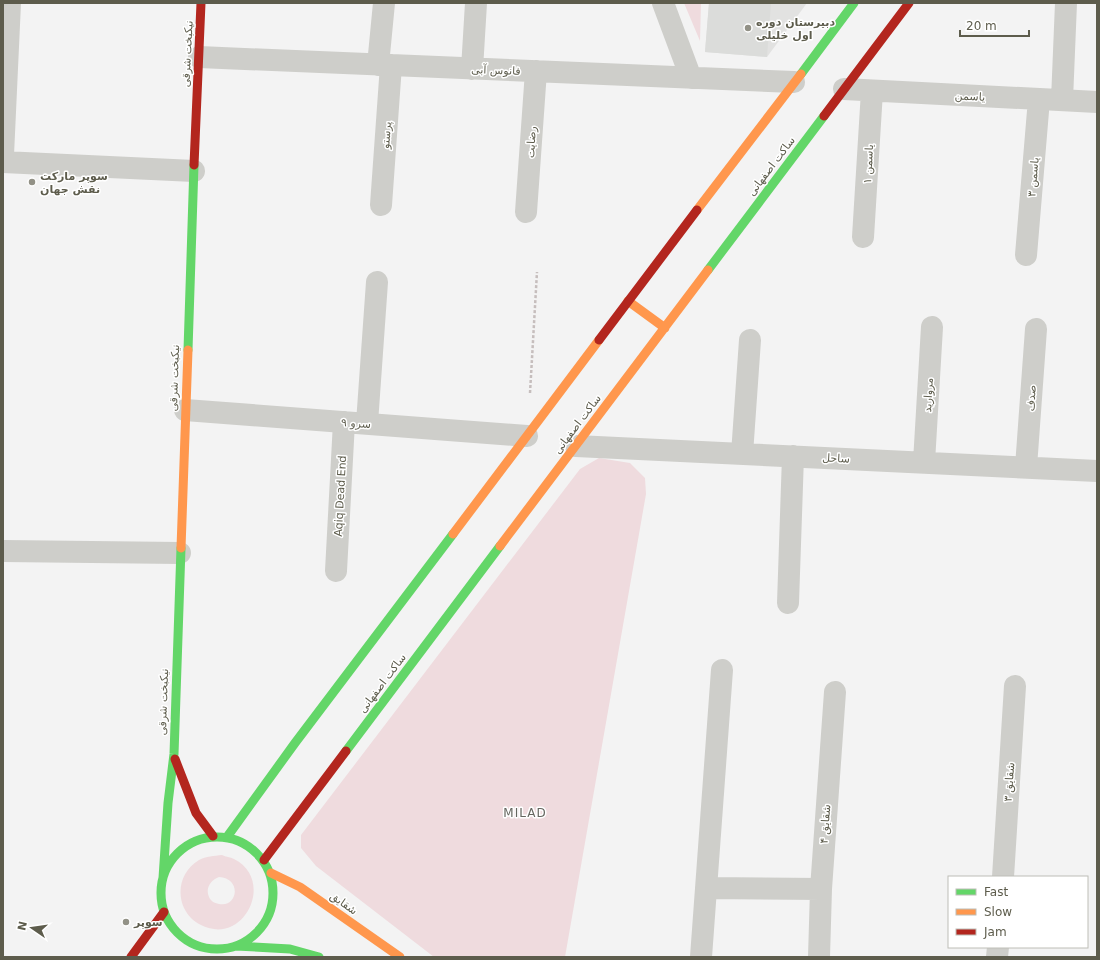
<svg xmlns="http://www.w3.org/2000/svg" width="1100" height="960" font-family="'DejaVu Sans',Vazirmatn,sans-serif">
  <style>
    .education { fill: #e2e2e1 }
    .green { fill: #efdbde; fill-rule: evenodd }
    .building { fill: #dbdcda }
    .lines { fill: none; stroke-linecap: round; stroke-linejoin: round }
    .path { stroke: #c6bebd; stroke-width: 2.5; stroke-dasharray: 3 2; stroke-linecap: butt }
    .street { stroke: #cececa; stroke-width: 22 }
    .fast { stroke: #63d668; stroke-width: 9 }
    .slow { stroke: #ff974d; stroke-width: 9 }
    .jam { stroke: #b3261e; stroke-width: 9 }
    .poi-dot { fill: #929186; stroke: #fff; stroke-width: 1.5 }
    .labels { text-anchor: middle; stroke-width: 3; stroke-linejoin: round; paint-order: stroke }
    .poi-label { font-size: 11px; font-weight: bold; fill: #5d5c4c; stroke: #fff; text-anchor: start }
    .street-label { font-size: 11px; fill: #5d5c4c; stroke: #fff }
    .neighbourhood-label { font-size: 12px; letter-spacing: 1px; fill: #65665f; stroke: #fff }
  </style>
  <rect width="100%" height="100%" fill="#f3f3f3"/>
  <path class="education" d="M709,3h98l-40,54 -62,-5z"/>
  <path class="green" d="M684,3h17l-1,38z
    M599,458l31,5 15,15 1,16 -81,463h-131l-118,-91 -15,-18v-13l279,-366z
    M222,855c4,2 8,2 12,4 42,21 10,88 -33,66 -8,-4 -13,-9 -17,-17 -8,-17 -2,-38 15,-48 7,-4 15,-4 23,-5zM219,877c23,1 19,31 0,27 -5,-1 -8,-3 -10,-7 -4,-9 2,-17 10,-20z"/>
  <path class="building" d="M709,3h62l-4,54 -62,-5z"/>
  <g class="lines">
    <path class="path" d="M530,393l7,-121"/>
    <path class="street" d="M663,3l28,75
      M199,57l595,25
      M378,65l6,-62
      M472,69l4,-66
      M844,89l253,13
      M1062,100l4,-97
      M3,155l7,-152
      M3,162l191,9
      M381,205l10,-140
      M526,212l10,-141
      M863,237l9,-146
      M1026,255l13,-156
      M185,410l342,26
      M367,423l10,-141
      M576,446l521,25
      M742,454l8,-114
      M924,462l8,-135
      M1026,467l10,-138
      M3,551l177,2
      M336,571l8,-149
      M788,603l5,-147
      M1003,877l12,-191
      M706,888l115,1
      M701,957l21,-287
      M819,957l2,-68 14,-197
      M997,957l1,-10"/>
    <path class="fast" d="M801,74l53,-71
      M708,270l116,-154
      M188,350l6,-185
      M346,751l154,-205
      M161 893a56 56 0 1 1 112 0a56 56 0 1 1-112 0Z
      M227,837l68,-94 158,-209
      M163,878l5,-75 6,-49 7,-206
      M236,946l54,3 29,8"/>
    <path class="slow" d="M697,210l104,-136
      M628,301l37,27
      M453,534l146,-194
      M500,546l208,-276
      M181,548l7,-198
      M271,873l29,14 100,70"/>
    <path class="jam" d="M824,116l85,-113
      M194,165l7,-162
      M599,340l98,-130
      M175,759l21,54 17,23
      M264,860l82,-109
      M131,957l33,-45"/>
  </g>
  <g class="poi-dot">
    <circle cx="748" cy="28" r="4"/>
    <circle cx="32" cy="182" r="4"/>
    <circle cx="126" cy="922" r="4"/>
  </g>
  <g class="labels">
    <g class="poi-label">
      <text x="756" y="26">دبیرستان دوره<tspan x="756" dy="13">اول خلیلی</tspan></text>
      <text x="40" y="180">سوپر مارکت<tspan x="40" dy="13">نقش جهان</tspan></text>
      <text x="134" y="926">سوپر</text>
    </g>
    <g class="street-label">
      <text transform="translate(187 54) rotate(-87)" y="4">نیکبخت شرقی</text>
      <text transform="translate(496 70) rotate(2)" y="4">فانوس آبی</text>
      <text transform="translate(970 96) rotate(3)" y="4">یاسمن</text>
      <text transform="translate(386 135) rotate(-86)" y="4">پرستو</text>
      <text transform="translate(531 142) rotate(-86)" y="4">رضایت</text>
      <text transform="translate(868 164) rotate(-87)" y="4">یاسمن ۱</text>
      <text transform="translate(771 166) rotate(-53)" y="4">ساکت اصفهانی</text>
      <text transform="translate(1033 177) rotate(-85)" y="4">یاسمن ۳</text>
      <text transform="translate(174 378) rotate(-88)" y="4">نیکبخت شرقی</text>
      <text transform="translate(928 395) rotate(-87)" y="4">مروارید</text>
      <text transform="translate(1031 398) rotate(-86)" y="4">صدف</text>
      <text transform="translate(356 423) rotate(4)" y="4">سرو ۹</text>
      <text transform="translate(577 424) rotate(-53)" y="4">ساکت اصفهانی</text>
      <text transform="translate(836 458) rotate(3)" y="4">ساحل</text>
      <text transform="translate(340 496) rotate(-87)" y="4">Aqiq Dead End</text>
      <text transform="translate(382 683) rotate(-53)" y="4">ساکت اصفهانی</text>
      <text transform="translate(163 702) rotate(-88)" y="4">نیکبخت شرقی</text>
      <text transform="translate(1009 782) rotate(-86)" y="4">شقایق ۳</text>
      <text transform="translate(825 824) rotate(-86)" y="4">شقایق ۴</text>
      <text transform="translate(344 903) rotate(35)" y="4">شقایق</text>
    </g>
    <g class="neighbourhood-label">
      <text x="525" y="817">MILAD</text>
    </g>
  </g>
  <rect width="1100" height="960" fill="none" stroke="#5d5c4c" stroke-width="8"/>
  <rect x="948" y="876" width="140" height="72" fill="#ffffff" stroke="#bebeb7"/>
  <rect x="956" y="889" width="20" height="6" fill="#63d668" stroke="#bebeb7"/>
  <text x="984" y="896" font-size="12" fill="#5d5c4c">Fast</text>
  <rect x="956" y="909" width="20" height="6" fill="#ff974d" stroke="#bebeb7"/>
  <text x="984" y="916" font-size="12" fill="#5d5c4c">Slow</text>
  <rect x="956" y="929" width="20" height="6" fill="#b3261e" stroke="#bebeb7"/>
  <text x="984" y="936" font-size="12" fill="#5d5c4c">Jam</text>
  <g transform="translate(32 928) rotate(283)" stroke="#ffffff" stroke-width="3" paint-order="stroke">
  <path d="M0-3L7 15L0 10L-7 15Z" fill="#5d5c4c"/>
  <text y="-6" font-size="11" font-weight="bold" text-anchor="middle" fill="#5d5c4c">N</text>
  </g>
  <path d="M960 30v6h69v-6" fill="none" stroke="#5d5c4c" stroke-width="2"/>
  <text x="966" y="30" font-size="12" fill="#5d5c4c" stroke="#ffffff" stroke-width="3" paint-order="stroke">20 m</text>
</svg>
